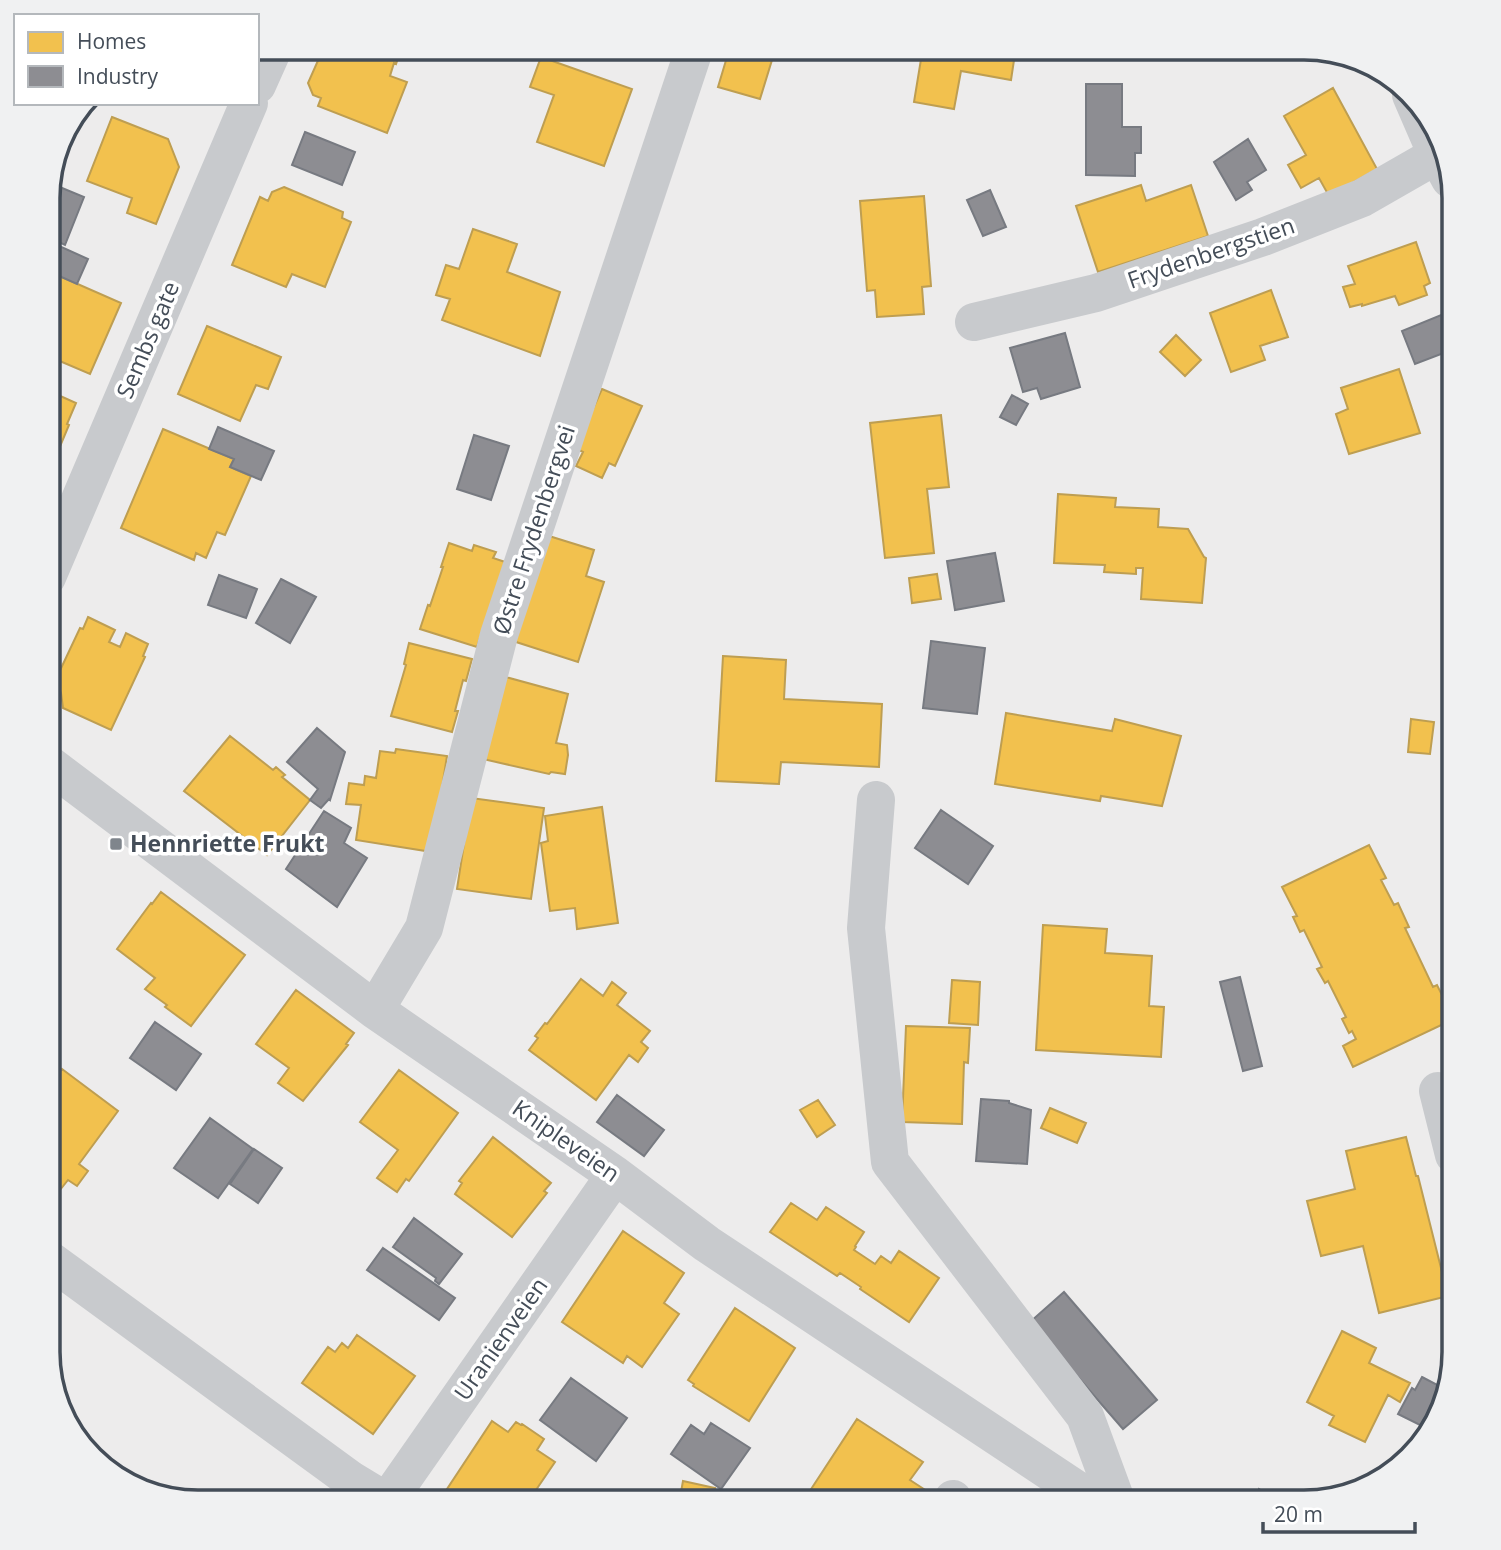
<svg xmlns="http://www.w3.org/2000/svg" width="1501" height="1550" font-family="'Open Sans',sans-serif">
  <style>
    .homes { fill: #f2c14e; stroke: #be9e51; stroke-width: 2 }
    .industry { fill: #8d8d92; stroke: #777a81; stroke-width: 2 }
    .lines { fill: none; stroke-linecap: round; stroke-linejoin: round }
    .minor { stroke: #c8cacd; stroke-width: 38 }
    .poi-dot { fill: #7f858c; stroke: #fff; stroke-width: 2.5 }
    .labels { text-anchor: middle; stroke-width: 7; stroke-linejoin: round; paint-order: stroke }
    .street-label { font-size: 23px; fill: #444d58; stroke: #fff }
    .poi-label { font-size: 23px; font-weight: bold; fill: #444d58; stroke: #fff; text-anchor: start }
    .rim { fill: none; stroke: #444d58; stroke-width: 3.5 }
  </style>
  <rect width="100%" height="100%" fill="#edecec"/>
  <path class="homes" d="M324,47h78l-6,17 -2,-1 -4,13 17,6 -20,51 -69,-27 3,-8 -8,-3 -5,-12z
    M730,47h46l-16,52 -42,-12z
    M923,47h93l-5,33 -50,-9 -7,38 -40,-7z
    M541,57l91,32 -28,77 -67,-24 17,-47 -24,-8z
    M1333,88l44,81 -48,27 -10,-18 -18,10 -13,-23 18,-10 -22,-39z
    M112,117l56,22 11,28 -23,57 -29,-11 5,-15 -45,-17z
    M1141,185l5,16 45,-16 17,51 -110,36 -22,-66z
    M284,187l59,25 -1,6 9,4 -26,65 -33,-13 -6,13 -54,-22 28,-68 8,4 4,-9z
    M924,196l7,90 -9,1 2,27 -47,3 -2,-27 -8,1 -7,-90z
    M473,229l44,15 -10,28 53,20 -20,64 -98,-36 8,-21 -14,-4 10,-30 13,4z
    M1416,242l14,41 -6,3 3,9 -28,10 -4,-9 -33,10v-2l-12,3 -7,-20 12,-3 -7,-18z
    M48,271l73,32 -31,71 -42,-18z
    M1271,290l17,47 -28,9 5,14 -34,12 -21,-59z
    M207,326l74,31 -13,32 -12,-4 -16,36 -62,-27z
    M1176,335l25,25 -16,16 -25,-24z
    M1399,369l21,64 -71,21 -13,-40 12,-5 -7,-21z
    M602,389l40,17 -27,60 -6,-3 -7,15 -26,-12 7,-14 -8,-4z
    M58,395l18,8 -9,21 2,1 -21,50v-71l3,2 2,-3h2z
    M941,415l8,72 -22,2 7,64 -49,5 -15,-135z
    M163,429l71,30 -4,8 21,9 -26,59 -8,-3 -11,26 -10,-5 -2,7 -73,-32z
    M1058,494l58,4 -1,9 44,2 -1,18 30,2 16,28 2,1 -4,45 -61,-4 2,-31h-7v6l-32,-2 1,-7 -51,-2z
    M549,536l45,14 -8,26 18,6 -26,80 -68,-22z
    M449,543l23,8 2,-6 22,7 -3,6 12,4 -28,85 -57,-18 8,-24 2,1 13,-39h-2z
    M937,574l4,25 -29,4 -3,-25z
    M88,617l27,13 -6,12 11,5 6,-14 22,11 -5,12 2,1 -34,73 -48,-22 -2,-15 -6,-12 25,-53 3,1z
    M409,643l63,16 -6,22 -3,-1 -8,31h3l-6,21 -61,-16 15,-51 -2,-1z
    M723,656l63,4 -2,39 98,5 -3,63 -98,-5 -2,22 -63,-3z
    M502,676l66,18 -12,49 11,2 1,10 -3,19 -14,-2 -2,2 -66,-15z
    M1006,713l106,18 3,-12 66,17 -19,70 -61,-10 -1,5 -105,-17z
    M1411,719l23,3 -4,32 -22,-2z
    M230,736l43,34 3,-3 9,8 -3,2 28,23 -43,55 -83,-64z
    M396,749l51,7 -15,96 -76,-12 5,-35 -15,-1 3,-21 15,2 1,-9 11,2 4,-27 15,2z
    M471,798l73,10 -13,91 -74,-10z
    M602,807l16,116 -41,6 -2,-21 -25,3 -9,-68 7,-2 -3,-25z
    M1369,845l17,33 -5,2 13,25 4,-2 11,24 -4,1 28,59 4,-2 17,34 -101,48 -10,-21 13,-7 -4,-8 -3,2 -7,-14 4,-2 -18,-36 -3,2 -8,-14 5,-2 -18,-37 -4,2 -7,-15 4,-1 -15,-29z
    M161,892l84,63 -54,71 -26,-19 2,-2 -22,-16 10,-11 -38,-29 34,-46 1,1z
    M1043,925l64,4 -2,24 47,3 -3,50 15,1 -3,50 -125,-7z
    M581,979l22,17 9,-14 14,11 -9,12 33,26 -9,11 7,6 -10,14 -9,-7 -33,45 -67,-50 9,-12 -3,-2 10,-13 2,1z
    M952,980l28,2 -2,43 -29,-2z
    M296,990l58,43 -8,11 2,1 -45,56 -25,-18 11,-15 -33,-24z
    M906,1026l64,2 -2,35 -4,-1 -2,62 -60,-2z
    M62,1069l56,42 -39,53 9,7 -11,15 -9,-6 -8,10 -13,-9v-92z
    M399,1070l59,43 -49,68 -3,-2 -9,13 -20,-14 21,-28 -38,-28z
    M818,1100l17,25 -18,12 -17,-27z
    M1050,1108l36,15 -9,20 -36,-15z
    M493,1137l58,46 -7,8 3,2 -35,44 -57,-43 7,-11 -3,-2z
    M1406,1137l10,39h2l30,120 -69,17 -16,-67 -42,10 -14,-55 48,-12 -9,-38z
    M791,1203l26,17 9,-13 38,25 -9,14 1,1 -2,3 21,14 6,-8 10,7 8,-12 40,27 -30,44 -49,-33 1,-2 -21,-14 -3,3 -67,-44z
    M623,1231l61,42 -20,30 15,11 -37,53 -15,-11 -4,7 -61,-41z
    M735,1308l60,40 -46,73 -56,-35 1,-2 -6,-4z
    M1342,1331l34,17 -7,15 41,20 -10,19 -12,-7 -23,47 -36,-17 5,-9 -27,-14z
    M357,1335l58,41 -42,58 -71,-51 26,-36 7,5 7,-9 6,5z
    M857,1419l66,43 -13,18 23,15 -5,8h-126z
    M492,1421l16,11 8,-10 5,3 1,-1 22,15 -7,11 18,12 -19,28 19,13h-87l-21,-14z
    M683,1481l32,7 -3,15h-33z"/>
  <path class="industry" d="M1086,84h36v43h19v26h-6v23l-49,-1z
    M305,132l50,20 -13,33 -50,-20z
    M1248,139l18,31 -19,12 5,8 -16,10 -22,-38z
    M50,183l34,14 -19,48 -17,-8v-48z
    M990,190l16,37 -23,9 -16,-36z
    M48,241l40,18 -11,25 -29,-13z
    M1451,311l3,6v32l-39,15 -13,-33z
    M1065,333l15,54 -39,12 -4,-11 -14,4 -13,-44z
    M1012,395l16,9 -12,21 -16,-8z
    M218,427l56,24 -13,29 -31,-13 4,-8 -25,-10z
    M474,435l35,11 -18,54 -34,-11z
    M995,553l9,48 -49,9 -8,-49z
    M219,575l38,14 -11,29 -38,-13z
    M281,579l35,18 -26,46 -34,-20z
    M931,641l54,7 -8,66 -54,-6z
    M317,728l28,24 -15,48 -1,-1 -8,9 -11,-8 8,-11 -31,-27z
    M1450,769l4,1v38h-6z
    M941,810l52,36 -25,38 -53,-36z
    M324,811l27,17 -7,15 23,15 -30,49 -51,-38z
    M1240,977l22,89 -19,5 -23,-89z
    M155,1022l46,32 -25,36 -46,-32z
    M617,1095l47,35 -20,26 -47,-34z
    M981,1099l28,2v2l22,7 -4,54 -51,-3z
    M210,1118l43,31 -35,49 -44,-30z
    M254,1149l28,19 -24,35 -28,-19z
    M414,1218l48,36 -23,30 -4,-3 1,-3 -43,-31z
    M383,1248l72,50 -16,22 -72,-50z
    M1064,1292l93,108 -34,29 -93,-107z
    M1422,1377l23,12 -7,29 -8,12 -32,-16 14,-26 3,2z
    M571,1378l56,40 -31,43 -56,-41z
    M711,1423l39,25 -29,41 -50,-35 20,-29 13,9z
    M1259,1489l23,14h-31z"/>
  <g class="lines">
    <path class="minor" d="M257,85l17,-38
      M1411,95l26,60 13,24
      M974,322l122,-29 167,-56 99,-39 75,-43
      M47,577l202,-474
      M47,763l328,247 240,165 92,69 390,259
      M876,800l-10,128 24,234 195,254 32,87
      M375,1010l49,-82 75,-293 196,-588
      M1438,1091l16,64
      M47,1258l304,222 38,23
      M386,1503l229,-328
      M951,1503l2,-4"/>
  </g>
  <rect class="poi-dot" x="109" y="837" width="14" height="14" rx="3.5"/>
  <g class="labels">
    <g class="street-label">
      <text transform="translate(1211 253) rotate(-19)" y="8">Frydenbergstien</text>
      <text transform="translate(148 340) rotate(-67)" y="8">Sembs gate</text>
      <text transform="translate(534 530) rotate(-72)" y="8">Østre Frydenbergvei</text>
      <text transform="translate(566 1141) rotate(35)" y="8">Knipleveien</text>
      <text transform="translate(501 1339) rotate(-55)" y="8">Uranienveien</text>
    </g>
    <g class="poi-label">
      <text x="130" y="852">Hennriette Frukt</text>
    </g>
  </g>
  <path d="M0 0H1501V1550H0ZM198 60H1304A138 138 0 0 1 1442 198V1352A138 138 0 0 1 1304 1490H198A138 138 0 0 1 60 1352V198A138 138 0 0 1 198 60Z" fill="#f0f1f2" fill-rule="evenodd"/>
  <path class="rim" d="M198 60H1304A138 138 0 0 1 1442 198V1352A138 138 0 0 1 1304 1490H198A138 138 0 0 1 60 1352V198A138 138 0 0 1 198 60Z"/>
  <rect x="14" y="14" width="245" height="91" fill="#ffffff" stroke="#b4b8bc" stroke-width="2"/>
  <rect x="28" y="32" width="35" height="21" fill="#f2c14e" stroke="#b4b8bc" stroke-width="2"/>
  <text x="77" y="49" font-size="21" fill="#444d58">Homes</text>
  <rect x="28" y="66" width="35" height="21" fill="#8d8d92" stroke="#b4b8bc" stroke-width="2"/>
  <text x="77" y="84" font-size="21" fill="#444d58">Industry</text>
  <path d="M1263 1522v10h152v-10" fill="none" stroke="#444d58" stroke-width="3.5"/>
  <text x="1274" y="1522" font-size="21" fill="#444d58" stroke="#ffffff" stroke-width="5" paint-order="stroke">20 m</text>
</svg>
